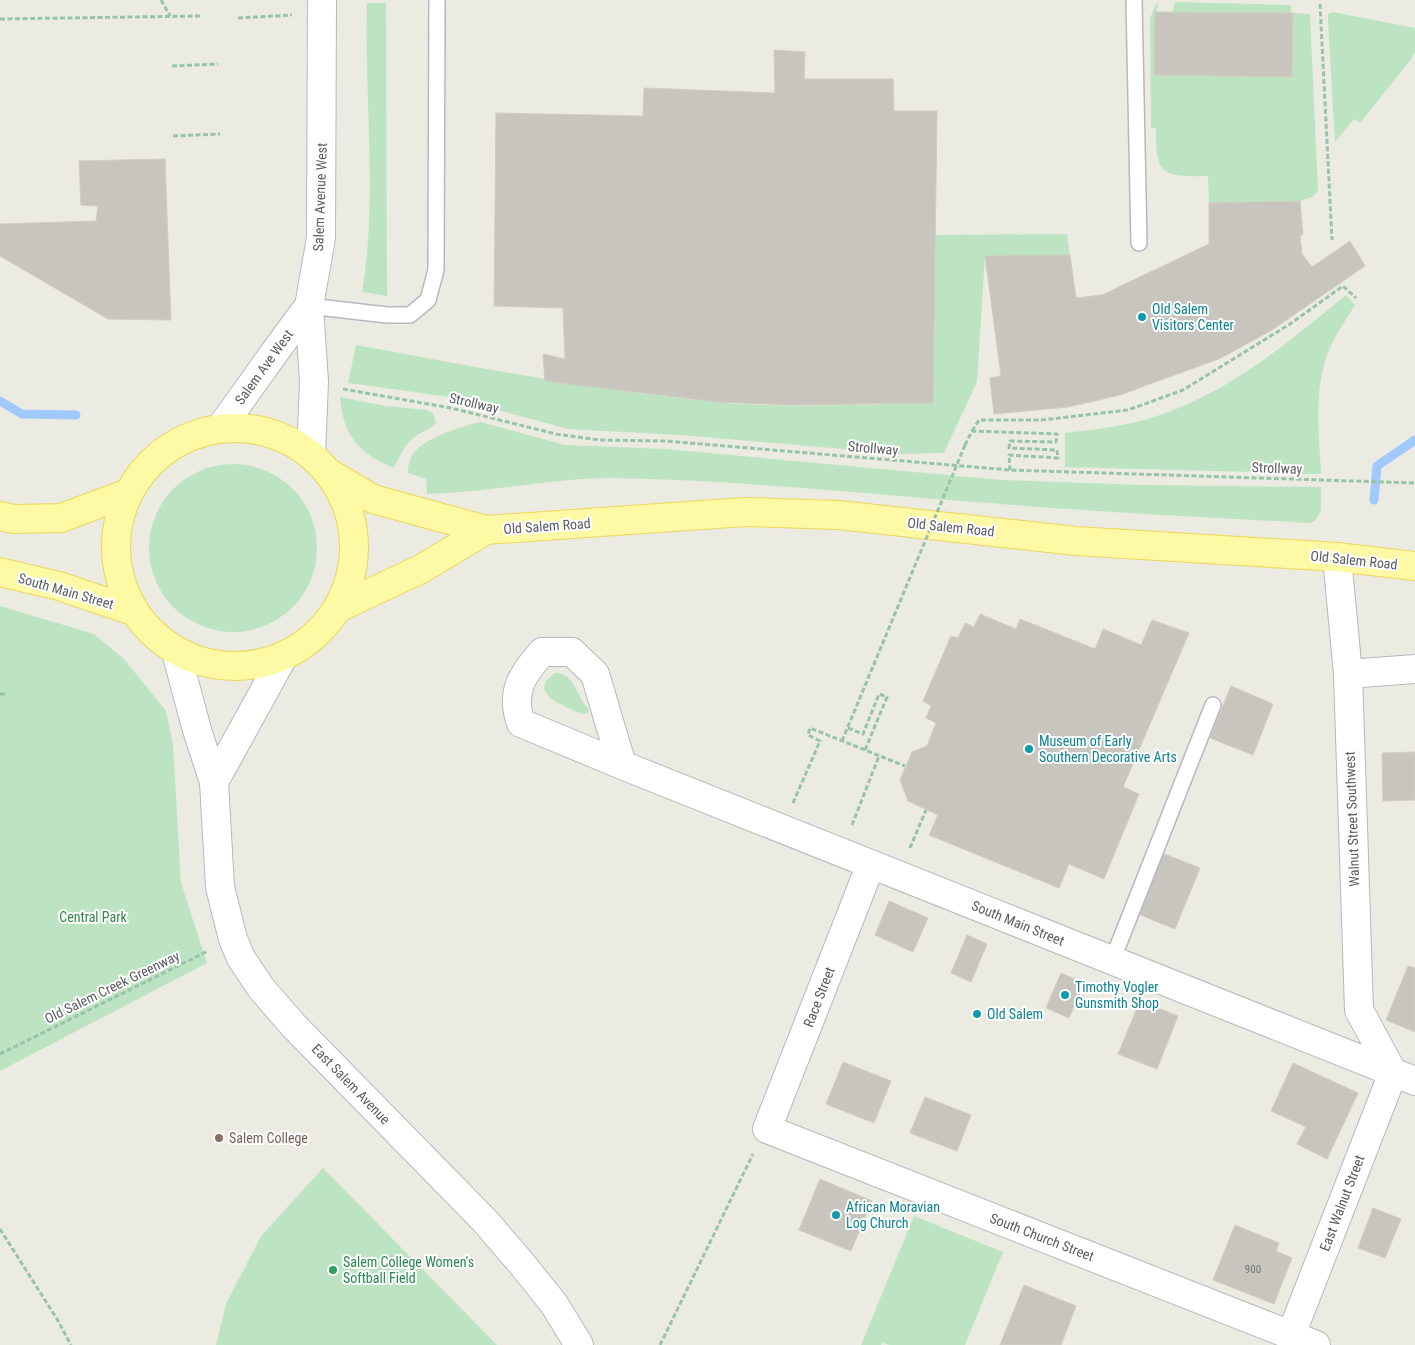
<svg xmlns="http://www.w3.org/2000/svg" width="1415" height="1345" font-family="'Roboto Condensed',sans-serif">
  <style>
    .green { fill: #bde4c2 }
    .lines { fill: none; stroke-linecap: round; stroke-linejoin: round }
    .stream { stroke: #a0cafd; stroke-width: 9 }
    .building { fill: #c7c5be; stroke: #d1cdbf }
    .service-casing { stroke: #b6b8bd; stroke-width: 18 }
    .minor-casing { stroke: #b6b8bd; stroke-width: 30 }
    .secondary-casing { stroke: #b7b9bf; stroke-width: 30 }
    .primary-casing { stroke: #edd559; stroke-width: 30 }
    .path { stroke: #97c4a8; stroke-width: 3; stroke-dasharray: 5 2.5; stroke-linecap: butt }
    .service { stroke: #fff; stroke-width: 15 }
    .minor { stroke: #fff; stroke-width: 28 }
    .secondary { stroke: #fff; stroke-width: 28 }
    .primary { stroke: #fdf9a5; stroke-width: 28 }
    .path-bridge { stroke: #97c4a8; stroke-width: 3; stroke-dasharray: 5 2.5; stroke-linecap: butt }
    .culture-dot { fill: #0f9aa8; stroke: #fff; stroke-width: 2 }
    .education-dot { fill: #8d6e63; stroke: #fff; stroke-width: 2 }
    .leisure-dot { fill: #2e9e5b; stroke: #fff; stroke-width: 2 }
    .labels { text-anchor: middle; stroke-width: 4; stroke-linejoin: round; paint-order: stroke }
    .number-label { font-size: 11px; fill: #747678 }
    .street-label { font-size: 14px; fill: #595c61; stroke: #fff }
    .culture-label { font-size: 14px; fill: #0d838f; stroke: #fff; text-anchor: start }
    .park-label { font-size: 14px; fill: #378343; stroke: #fff }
    .education-label { font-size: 14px; fill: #785e54; stroke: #fff; text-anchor: start }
    .leisure-label { font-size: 14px; fill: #27864d; stroke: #fff; text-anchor: start }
  </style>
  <rect width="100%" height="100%" fill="#ecebe1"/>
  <path class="green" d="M1175,2l116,3v8l-119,-1z
    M367,3h19l1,293 -25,-4c16,-95 2,-192 5,-289z
    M1156,4h2l-1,8h-2l-1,63 138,2 1,-64 17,1 8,177 -6,6 -12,4 -91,2 -1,-27c-45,1 -53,0 -52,-48h-5l-1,-110z
    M1333,12l82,16v24l-4,7 -51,64 -6,-4 -19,23 -7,-120v-8z
    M1067,234l3,21 -85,1 -8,126 -33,71 -44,1 -220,-19 -112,-6 -118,-32 -102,-14 8,-38c120,22 239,45 360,57 72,7 145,2 217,1l2,-168z
    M1346,295l9,10c-7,12 -16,24 -22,36 -21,43 -14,87 -12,133h-25l1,-6h-11v5l-221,-6v-34c26,-3 53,-6 79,-13 79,-22 140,-74 202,-125z
    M340,397l45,9 42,4 6,3 3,9c-6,9 -11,8 -19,13 -12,8 -17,20 -23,33 -35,-14 -51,-33 -54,-71z
    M481,422l84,23 101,4 335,31 143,5 177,2v24l-6,10 -6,2c-107,-6 -213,-11 -320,-20 -125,-9 -251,-23 -377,-25 -62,0 -123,15 -185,16l-1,-15 -18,-6c0,-6 1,-13 5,-19 9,-15 51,-29 68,-32z
    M149 548a84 84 0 1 1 168 0a84 84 0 1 1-168 0Z
    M0,606l94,28 31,26 41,51 7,34 8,138 26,80 -207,108z
    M555,673c20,0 21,24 34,36l-1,4 -6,1c-16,-8 -57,-20 -27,-41z
    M323,1168l174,177h-281l10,-41 35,-68z
    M914,1216l89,36 -38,93h-76l-7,-3 -1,3h-20z"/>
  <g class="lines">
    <path class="stream" d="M0,401l22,13 54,1
      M1374,500l3,-34 38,-26"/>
  </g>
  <path class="building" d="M1155,12l138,1 -1,64 -138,-2z
    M774,50l31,2 -1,27h89l1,32h43l-4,292 -144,2 -72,-3 -172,-21 -2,-27 22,5 -2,-51 -69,-2 2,-193 147,3 1,-28 131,5z
    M165,159l6,161 -63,-1 -108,-63v-32l96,-3 2,-15 -17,-1 -2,-44z
    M1300,201l3,34h-3l2,19 10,13 38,-26 15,25 -93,64 -51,28 -101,37 -52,12 -74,7 -4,-36 11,-2 -16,-120 85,-1 6,43 26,-3 107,-51v-41z
    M980,614l36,15 4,-10 75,30 8,-20 38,16 11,-25 37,13 -66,154 16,7 -35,85 -35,-15 -10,24 -130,-53 9,-20 -30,-14 -8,-21 12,-28 15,-6 9,-23 -10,-5 5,-12 -8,-5 28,-65 7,2 7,-15 9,4z
    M1231,686l42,18 -20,51 -43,-17z
    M1415,752v48l-32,1 -1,-48z
    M1162,853l38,15 -25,61 -37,-15z
    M889,901l39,17 -15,34 -38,-17z
    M967,935l20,9 -16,38 -20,-9z
    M1408,966l7,2v64l-29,-12z
    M1061,973l23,10 -15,35 -23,-10z
    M1140,1001l38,15 -21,53 -39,-15z
    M843,1062l48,19 -17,42 -48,-19z
    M1293,1063l65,30 -31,66 -30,-15 9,-17 -35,-16z
    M925,1097l46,18 -14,36 -47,-18z
    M820,1179l52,22 -21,50 -52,-21z
    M1373,1208l28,11 -16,39 -27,-10z
    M1235,1225l44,18 -3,8 16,7 -18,46 -61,-24z
    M1024,1285l52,21 -15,39h-61z"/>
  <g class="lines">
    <g class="service-casing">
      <path id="service" d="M1134,0l5,243
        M309,306l78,9h23l18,-15 8,-30 1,-270
        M1112,961l101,-256"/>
    </g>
    <g class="minor-casing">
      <path id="minor" d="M1348,674l67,-5
        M622,765l-27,-91 -23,-22h-30c-20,23 -32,40 -21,71l101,42 793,316
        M871,864l-104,265 549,216
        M1291,1335l102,-262 -34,-63 -11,-336 -11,-117"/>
    </g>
    <g class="secondary-casing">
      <path id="secondary" d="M220,428c30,-40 58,-82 89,-122
        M311,454l3,-72 -5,-76 12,-68 1,-238
        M176,652l21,78 17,52 6,105 13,52 8,19 20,30 32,37 192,196 37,43 32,40 25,41
        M214,782l69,-125"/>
    </g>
    <g class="primary-casing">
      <path id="primary" d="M116 547a119 119 0 1 1 238 0a119 119 0 1 1-238 0Z
        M329,473l44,26 113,31 259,-18 94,3 237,26 261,16 78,9
        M0,516l14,3 47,-1 67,-25
        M0,572l59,14 74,25
        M338,608l83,-39 65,-39"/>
    </g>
    <path class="path" d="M161,0l9,16
      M1320,4l12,236
      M238,18l54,-3
      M0,19l200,-3
      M172,66l46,-2
      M173,136l47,-2
      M343,389l108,19 105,26 43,6 67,1 344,29 405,13
      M972,431l7,-11h63l86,-10 55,-20 107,-66 53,-38 13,12
      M965,445l7,-14 85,3 -1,8 -46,-1 -1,7 48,2 1,8 -49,-3 1,15
      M0,694h6
      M848,728l15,6 16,-40 8,3 -22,53
      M842,741l52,-125
      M793,803l27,-62 -12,-6 2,-7 95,38
      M852,825l27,-69
      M910,848l16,-38
      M0,1054l208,-103
      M0,1229l57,90 14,26
      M660,1345l93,-191"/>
    <use href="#service" class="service"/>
    <use href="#minor" class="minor"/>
    <use href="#secondary" class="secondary"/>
    <use href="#primary" class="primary"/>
    <path class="path-bridge" d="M894,616l71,-171"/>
  </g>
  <g class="culture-dot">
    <circle cx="1142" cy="317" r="5"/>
    <circle cx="1029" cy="749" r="5"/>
    <circle cx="1065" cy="995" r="5"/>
    <circle cx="977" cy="1014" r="5"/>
    <circle cx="836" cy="1215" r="5"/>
  </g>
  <circle class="education-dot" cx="219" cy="1138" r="5"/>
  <circle class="leisure-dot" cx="333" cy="1270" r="5"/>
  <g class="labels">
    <g class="number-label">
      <text x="1253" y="1273">900</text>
    </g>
    <g class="street-label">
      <text transform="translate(320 197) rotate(-88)" y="5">Salem Avenue West</text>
      <text transform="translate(264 367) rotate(-54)" y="5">Salem Ave West</text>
      <text transform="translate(474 403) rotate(13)" y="5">Strollway</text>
      <text transform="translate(873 448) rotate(5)" y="5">Strollway</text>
      <text transform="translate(1277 468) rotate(2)" y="5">Strollway</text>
      <text transform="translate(547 526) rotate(-4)" y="5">Old Salem Road</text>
      <text transform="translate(951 527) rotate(6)" y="5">Old Salem Road</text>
      <text transform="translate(1354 560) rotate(6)" y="5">Old Salem Road</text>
      <text transform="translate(66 591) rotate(16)" y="5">South Main Street</text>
      <text transform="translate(1352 819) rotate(-92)" y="5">Walnut Street Southwest</text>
      <text transform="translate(1018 923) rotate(22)" y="5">South Main Street</text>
      <text transform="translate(112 987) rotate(-26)" y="5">Old Salem Creek Greenway</text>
      <text transform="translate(819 997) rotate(-69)" y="5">Race Street</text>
      <text transform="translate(351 1084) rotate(46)" y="5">East Salem Avenue</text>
      <text transform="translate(1342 1203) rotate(-69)" y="5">East Walnut Street</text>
      <text transform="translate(1042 1237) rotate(21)" y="5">South Church Street</text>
    </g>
    <g class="culture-label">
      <text x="1152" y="314">Old Salem<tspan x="1152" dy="16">Visitors Center</tspan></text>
      <text x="1039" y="746">Museum of Early<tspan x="1039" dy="16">Southern Decorative Arts</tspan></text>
      <text x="1075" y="992">Timothy Vogler<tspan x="1075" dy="16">Gunsmith Shop</tspan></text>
      <text x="987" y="1019">Old Salem</text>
      <text x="846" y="1212">African Moravian<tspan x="846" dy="16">Log Church</tspan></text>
    </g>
    <g class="park-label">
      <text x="93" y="922">Central Park</text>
    </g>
    <g class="education-label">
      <text x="229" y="1143">Salem College</text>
    </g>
    <g class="leisure-label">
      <text x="343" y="1267">Salem College Women's<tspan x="343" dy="16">Softball Field</tspan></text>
    </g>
  </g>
</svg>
